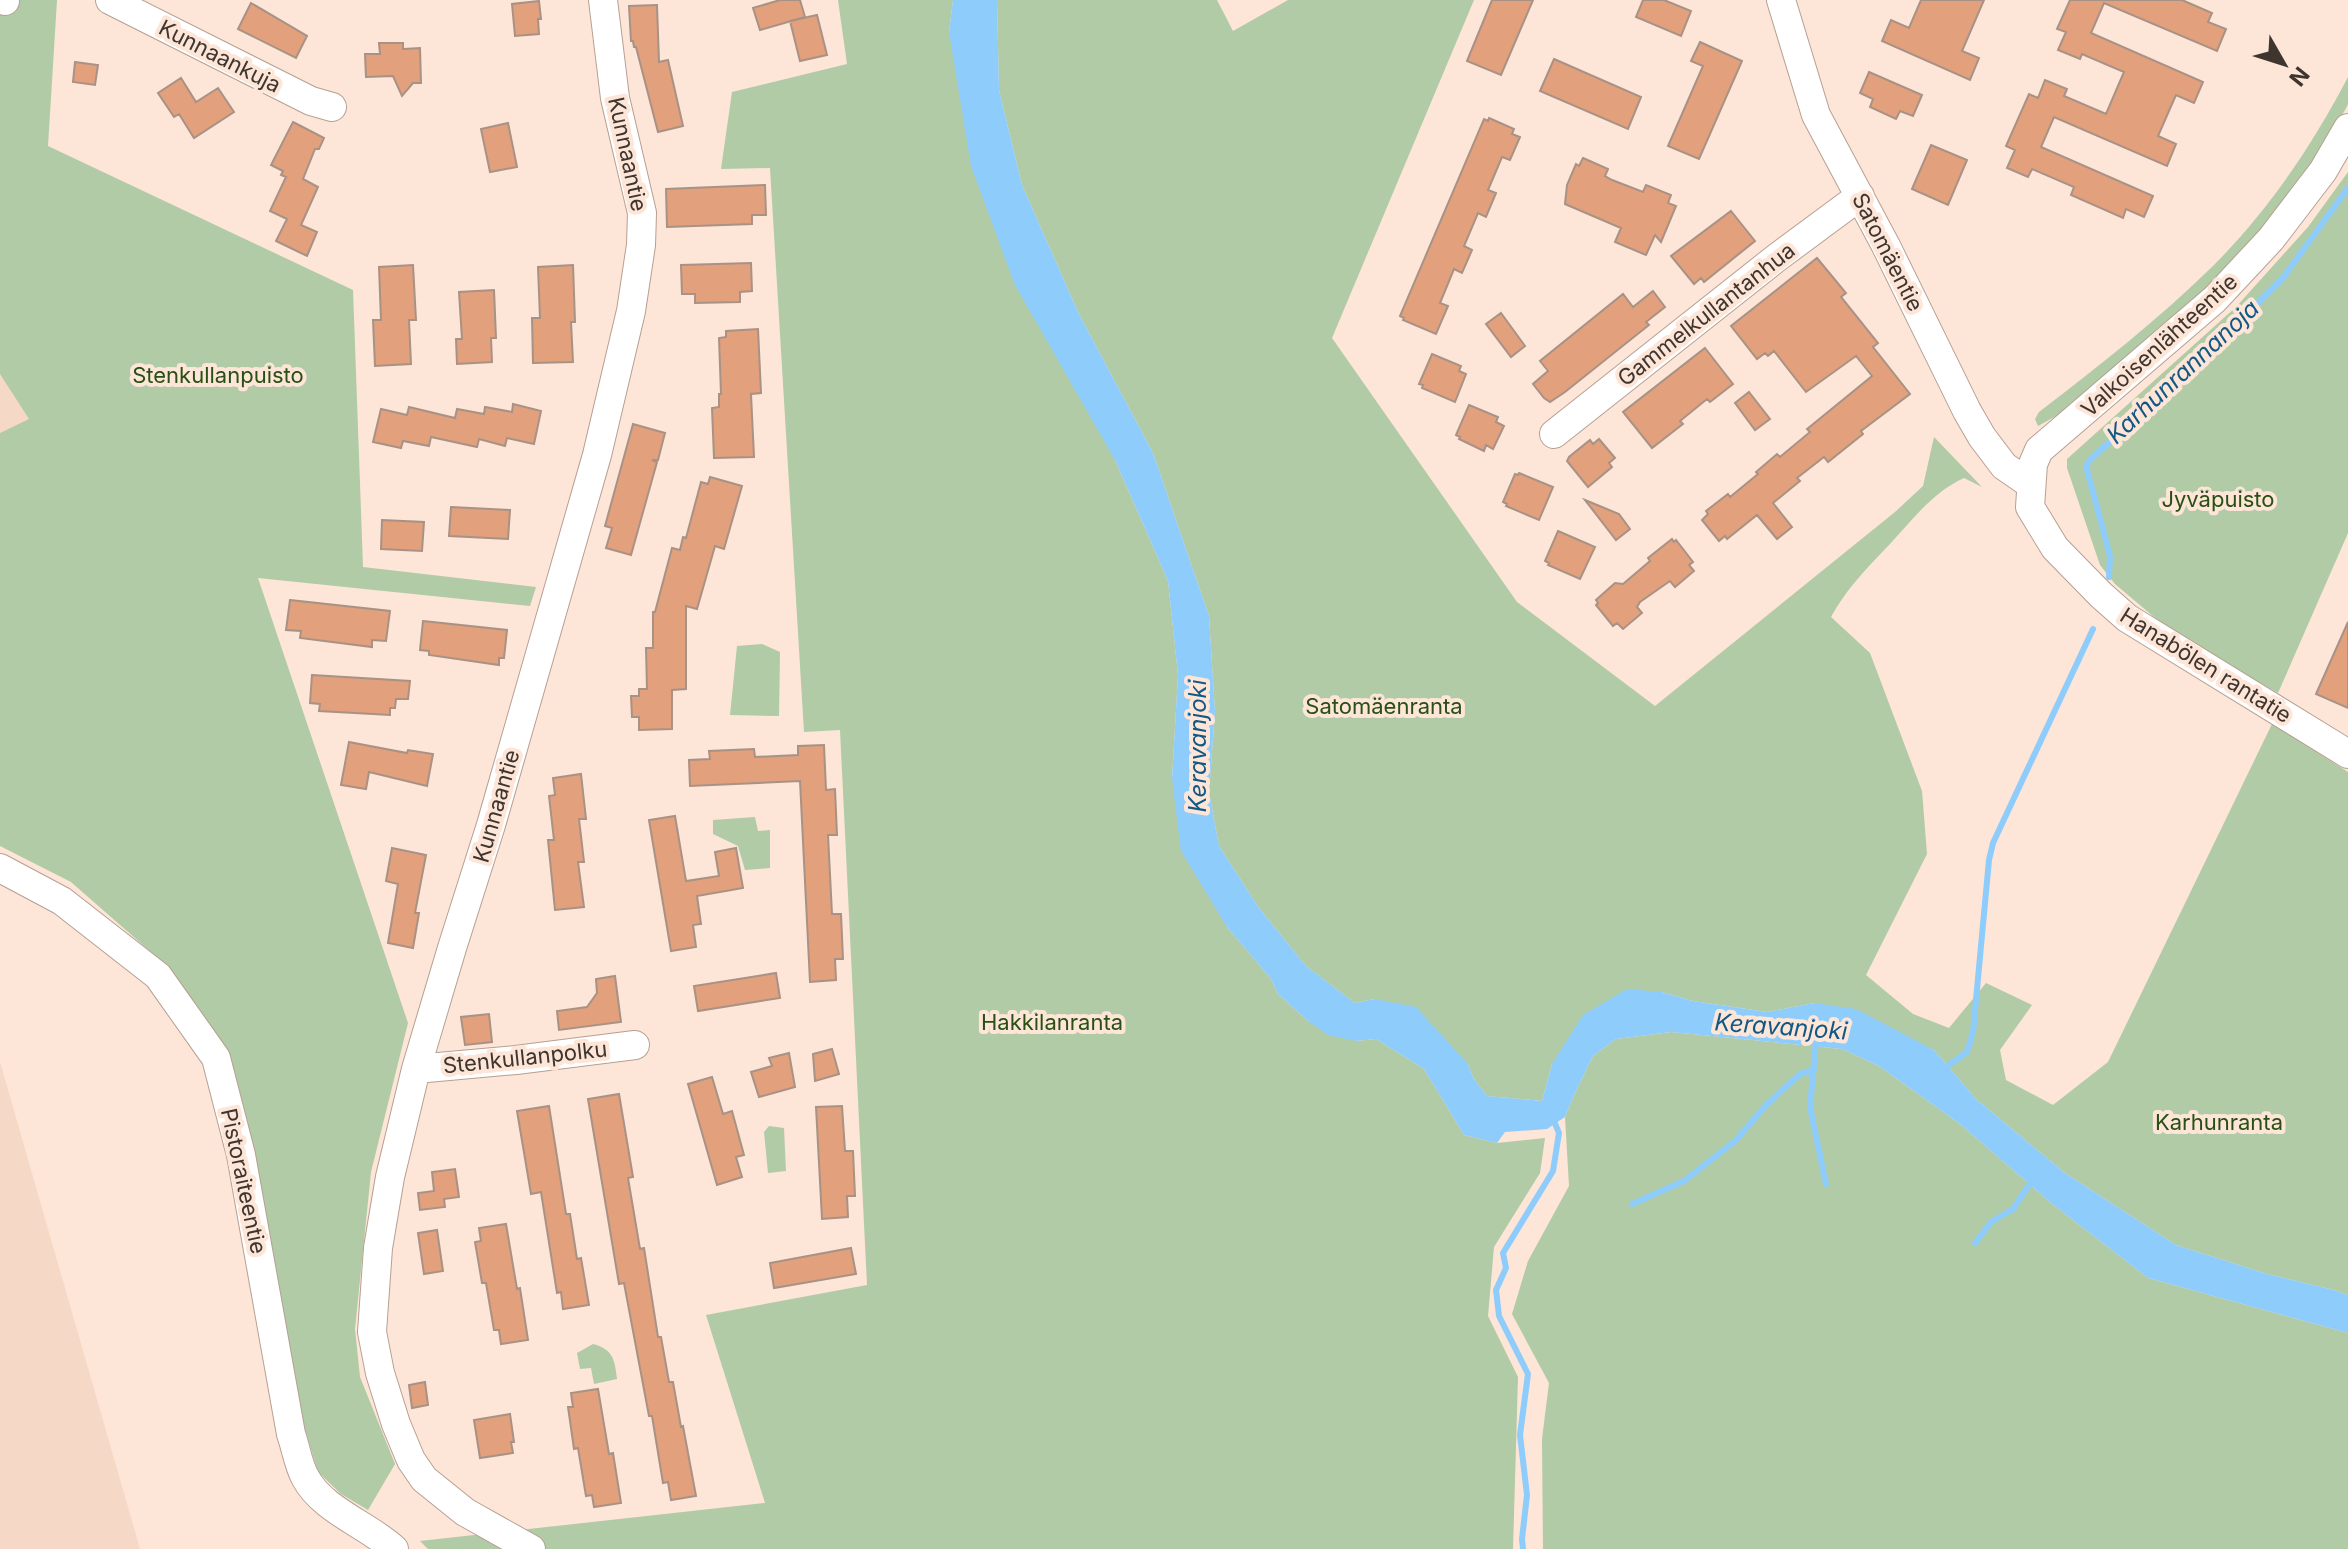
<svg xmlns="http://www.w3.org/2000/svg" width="2348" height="1549" font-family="Inter,sans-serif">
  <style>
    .built { fill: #f6d8c6 }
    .green { fill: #b0cba5 }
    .water { fill: #8eccfc }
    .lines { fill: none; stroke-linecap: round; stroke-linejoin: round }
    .stream { stroke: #8eccfc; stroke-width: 6 }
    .building { fill: #e2a07c; stroke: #a89286; stroke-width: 2 }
    .minor-casing { stroke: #b6a093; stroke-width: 30 }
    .minor { stroke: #fff; stroke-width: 28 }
    .labels { text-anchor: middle; stroke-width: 8; stroke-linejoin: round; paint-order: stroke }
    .street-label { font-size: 22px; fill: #3e352f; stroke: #fde5d7 }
    .park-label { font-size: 22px; fill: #285015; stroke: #fde5d7 }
    .water-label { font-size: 24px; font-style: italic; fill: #125885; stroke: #fde5d7 }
  </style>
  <rect width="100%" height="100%" fill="#fde5d7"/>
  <path class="built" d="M0,373l30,46 -30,14z
    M0,1062l140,487h-140z"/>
  <path class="green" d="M17,0h40l-9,146 305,144 10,277 173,20 -6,19 -272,-28 150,445 -37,149 -16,157 5,48 35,87 -27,46 -27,-16 -23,-22 -13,-43 -76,-377 -61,-85 -97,-85 -71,-36v-413l29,-14 -29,-45v-366z
    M838,0h115l-4,32 166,428 53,121 10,94 -6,103 55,149 44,52 7,15 30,27 48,20 20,-2 48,30 40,66 33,8 48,-5 -5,35 -46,74 -6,69 30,61 -5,172h-1085l-8,-8 345,-38 -59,-188 161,-30 -27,-555 -36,2 -34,-564 -49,1 11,-77 115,-28z
    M997,0h220l16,31 55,-31h186l-142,338 185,264 138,104 240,-194 28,-26 11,-49 48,50 -18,-9c-31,14 -51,41 -74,66 -24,25 -42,43 -59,73l39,36 52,138 5,63 -61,121 47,39 36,14 37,-45 46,22 -32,45 6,30 47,25 55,-43 164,-338 76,48v523l-14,-5 -67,-16 -91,-29 -111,-72 -89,-74 -42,-49 -120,-47 -47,9 -74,-11 -31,-9 -110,72 -10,37 -55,-5 -13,-17 -6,-15 -94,-65 -19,4 -49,-37 -47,-58 -40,-62 -10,-54 6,-80 -6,-96 -56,-163 -74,-139 -57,-129 -23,-95z
    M2348,77v27l-3,6 -44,74 -46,58 -49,48 -148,125 -20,11 -3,-7 4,-7c60,-46 120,-93 174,-146 55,-55 99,-120 135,-189z
    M2348,172v361l-70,160 -105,-60 -58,-49 -15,-19 -33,-97v-9l169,-152 72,-80z
    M762,644l18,8 -1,64 -49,-1 7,-69z
    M755,817l3,14 12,-1v38l-25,2 -7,-24 -25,-12v-14z
    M1671,1032l171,17 37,17 81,58 91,79 97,75 200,55v216h-805l-1,-110 7,-56 -37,-69 16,-53 41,-75 -4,-69 10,-24 18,-37 23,-17z
    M769,1126l15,2 2,43 -18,2 -4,-41z
    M593,1344c20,5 22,16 24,35l-23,5 -3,-16 -11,1 -3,-16z"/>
  <path class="water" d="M953,0h44l2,90 23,95 57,129 74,139 56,163 6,96 -6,80 10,54 40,62 47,58 49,37 19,-4 42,8 52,57 6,15 13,17 55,5 10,-37 31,-49 44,-26 35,3 31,9 74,11 47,-9 42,6 78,41 42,49 89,74 111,72 91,29 67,16 14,5v38l-200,-55 -97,-75 -91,-79 -81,-58 -37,-17 -171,-17 -55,7 -23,17 -18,37 -10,24 -18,12 -42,3 -8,11 -33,-8 -40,-66 -48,-30 -20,2 -28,-6 -20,-14 -30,-27 -7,-15 -44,-52 -46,-76 -9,-73 6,-103 -10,-94 -53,-121 -100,-175 -44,-119 -22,-134z"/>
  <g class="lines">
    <path class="stream" d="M2109,577l1,-21 -24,-90 5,-7 125,-115 66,-65 66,-91
      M1816,1041l-6,66 16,77
      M1945,1071l4,-6 18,-13 6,-20 16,-172 4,-17 100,-214
      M1632,1204l52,-23 51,-40 32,-37 33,-30 14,-4
      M1975,1243l16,-21 22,-13 20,-30
      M1523,1549l-1,-10 5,-44 -7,-60 8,-61 -29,-58 -3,-26 10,-22 -3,-15 50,-82 6,-38 -6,-14"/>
  </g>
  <path class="building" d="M780,0h20l5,17 -45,13 -7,-22z
    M1492,0h41l-32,75 -34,-14z
    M1643,0h21l27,11 -10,25 -45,-19z
    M1921,0h63l-22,51 17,7 -9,22 -88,-39 9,-21 18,8z
    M2070,0h112l30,13 -4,9 18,7 -9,22 -113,-48 -13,30 112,49 -9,21 -18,-8 -4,9 -14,32 18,8 -9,22 -113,-49 -13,30 112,49 -9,21 -18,-8 -3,9 -52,-23 3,-8 -42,-18 -4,8 -21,-9 8,-18 -9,-4 23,-52 9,4 7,-18 22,9 -3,7 42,18 18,-42 -42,-18 -2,5 -22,-9 8,-18 -9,-3z
    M539,1l2,18h-3l1,15 -24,2 -3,-32z
    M251,3l56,33 -11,22 -58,-29z
    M657,5l2,57 9,-2 15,66 -25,6 -22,-85h-2l-1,-6h-2l-2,-35z
    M817,15l10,40 -27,6 -10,-40z
    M1700,42l42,19 -43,98 -31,-13 35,-80 -12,-5z
    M379,43h24v6l17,-1 1,35h-8l-11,13 -9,-20 -27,1 -1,-23h15z
    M1554,59l87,38 -13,32 -88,-38z
    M75,62l23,3 -3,20 -22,-3z
    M1869,72l53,23 -9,21 -13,-5 -4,8 -26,-12 3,-8 -13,-6z
    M181,78l15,24 22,-14 16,24 -40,26 -15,-24 -5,3 -16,-24z
    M1489,118l25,11 -2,5 8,3 -10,23 -8,-3 -14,33 8,3 -10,24 -8,-4 -14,33 8,4 -10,23 -8,-4 -14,34 8,3 -12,28 -33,-14 1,-2 -4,-2 84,-197 4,2z
    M293,122l31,16 -5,11h-4l-12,30 15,8 -17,38 16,7 -10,24 -31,-15 11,-22 -17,-8 16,-34 -5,-2 2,-4 -12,-6z
    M508,123l9,44 -27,5 -9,-43z
    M1931,145l36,15 -19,45 -36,-16z
    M1583,158l25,11 -3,7 7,4 31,12 3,-7 25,10 -3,8 8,3 -15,36 -6,-7 -9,20 -31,-13 6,-14 -56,-24 2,-19 9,-21 3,2z
    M765,185l1,30h-14v9l-85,3 -1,-38z
    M1731,211l24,30 -51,41 -3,-4 -7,6 -23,-28z
    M1817,258l29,35 -5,4 37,46 -5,4 37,47 -49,37 2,3 -35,28 -4,-5 -27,21 3,3 -27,22 19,24 -15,12 -20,-24 -30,24 -2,-3 -6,5 -17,-21 6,-6 -2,-3 22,-17 2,3 28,-23 -2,-2 21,-18 3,3 30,-25 -3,-3 65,-53 -16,-20 -50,36 -32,-41 -6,5 -3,-3 -8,6 -26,-33z
    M751,263l1,28 -12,1v10l-45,1v-9h-13l-1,-29z
    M413,265l3,55h-7l2,44 -36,2 -2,-46h8l-2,-53z
    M573,265l2,57h-4l2,40 -40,1 -1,-45h8l-2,-51z
    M494,290l2,48h-5l1,24 -35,2 -1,-25h6l-3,-47z
    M1653,291l12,16 -19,15 3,3 -84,67 -15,10 -6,-4 -11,-14 15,-13 -8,-10 83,-67 10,13z
    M1501,313l24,33 -14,11 -25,-33z
    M758,329l3,64 -10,1 3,63 -40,1 -2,-50 7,-1v-13h2l-2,-56 7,-1v-6z
    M1705,348l28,36 -23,18 -3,-3 -27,22 3,3 -31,24 -29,-36z
    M1432,354l29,12 -2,5 7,3 -11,28 -33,-14 1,-3 -4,-1z
    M1749,392l21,27 -15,11 -20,-27z
    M513,404l28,7 -7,33 -27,-6 -2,8 -26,-7 -2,8 -46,-10 -2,9 -26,-5 -2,7 -28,-6 8,-33 26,6 2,-8 46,11 2,-9 27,5 1,-7 27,5z
    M1469,405l29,12 -2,5 8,4 -11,23 -7,-4 -2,6 -25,-12 1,-2 -4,-2z
    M633,424l32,9 -7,27h-6l5,2 -26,93 -25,-7 6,-20 -7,-2z
    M1599,439l16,19 -6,5 3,4 -24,20 -21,-26 2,-4 21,-17 3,4z
    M1519,473l34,14 -14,33 -33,-14 1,-2 -4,-2 12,-28 3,1z
    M710,477l32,9 -18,63 -9,-3 -18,63 -11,-3v83l-14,1v39l-33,1v-13h-7l-1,-21h8v-7h8l-1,-41h7v-36h2l17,-64 8,2 3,-13 3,1 15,-56 7,2z
    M1585,500l34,14 11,15 -14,11z
    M451,507l59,3 -2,29 -59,-3z
    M382,520l42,2 -2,29 -41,-2z
    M1558,531l37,16 -15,32 -32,-14 1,-2 -4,-2z
    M1672,539l2,3 2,-2 17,22 -4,3 5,6 -19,16 -5,-6 -30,21 -3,5 5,6 -19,16 -6,-6 -4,3 -17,-21 2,-2 -2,-3 19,-17 8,1 27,-23 -2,-3z
    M290,600l100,11 -4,30 -14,-1v7l-72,-9 1,-7 -15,-1z
    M423,621l84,9 -3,28h-5v7l-70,-10v-4l-9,-1z
    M2348,622v86l-32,-14z
    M312,675l98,6 -2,18h-12l-1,9h-5v7l-71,-4 1,-7 -10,-1z
    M349,742l58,11 1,-3 25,4 -6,32 -58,-14 -3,17 -25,-4z
    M824,745l2,45 9,-1 2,46h-9l4,79h9l2,45h-8l1,21 -26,2 -10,-201 -110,5 -1,-26 21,-1 -1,-8 45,-2 1,8 43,-2v-9z
    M581,774l5,45h-7l5,43h-6l6,45 -29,3 -7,-70h6l-5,-44 6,-1 -2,-17z
    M675,816l11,65 33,-5 -4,-24 21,-4 7,40 -46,8 4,28 -8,1 3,22 -25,4 -22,-131z
    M392,848l34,7 -11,58h4l-6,35 -25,-5 10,-59 -12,-3z
    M776,973l4,25 -82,13 -4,-25z
    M615,976l6,46 -62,8 -2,-19 30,-4 10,-14 -1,-14z
    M489,1014l3,28 -27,3 -4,-28z
    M832,1049l7,25 -24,7 -2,-27z
    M789,1053l6,34 -36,10 -8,-25 21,-6 -3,-8z
    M712,1077l11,37 9,-3 12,44 -8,2 6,20 -25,8 -29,-101z
    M619,1094l14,83 -5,1 12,71 4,-1 14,89h3l8,45h4l8,45 2,-1 13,70 -25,4 -3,-18 -5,1 -11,-67h-3l-25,-133 -5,1 -31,-185z
    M549,1106l17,108h4l7,45 4,-1 8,47 -26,4 -2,-17 -4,1 -16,-101 -10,2 -14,-83z
    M842,1106l3,45h8l2,45h-8l1,21 -26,2 -6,-112z
    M455,1169l4,28 -15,2 1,8 -25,3 -2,-17 16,-2 -2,-19z
    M506,1224l11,65 3,-1 8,52 -27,4 -2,-14h-5l-8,-47h-4l-7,-41 6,-1 -2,-13z
    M437,1230l6,41 -19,3 -6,-41z
    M851,1248l5,26 -82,14 -4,-25z
    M425,1382l3,23 -16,3 -3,-23z
    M598,1389l11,65 4,-1 8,50 -27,4 -2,-12 -6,1 -8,-48 -4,1 -6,-42h5l-2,-14z
    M510,1414l4,28h-3l2,11 -33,5 -6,-38z"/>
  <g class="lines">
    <g class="minor-casing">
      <path id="minor" d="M5,0v1
        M110,0l201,101 21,6
        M1781,0l35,115 70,131 81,165 15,26 22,29 26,18
        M2348,128l-25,43 -52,68 -56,60 -176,151 -6,14 -3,43 25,41 46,47 26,23 221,136
        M1554,434l221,-175 85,-63
        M0,868l62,33 96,75 58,82 25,97 50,279c5,14 7,30 14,43 17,33 63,48 89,72
        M416,1069l100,-9 119,-15
        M531,1549l-66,-37 -41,-33 -13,-19 -15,-36 -16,-51 -8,-41 6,-84 12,-71 26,-108 36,-121 39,-123 106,-370 34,-144 10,-66 1,-32 -27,-115 -12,-98"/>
    </g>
    <use href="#minor" class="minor"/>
  </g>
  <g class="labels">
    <g class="street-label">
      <text transform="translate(220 56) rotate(27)" y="8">Kunnaankuja</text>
      <text transform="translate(628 154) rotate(78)" y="8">Kunnaantie</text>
      <text transform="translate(1888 252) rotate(63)" y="8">Satomäentie</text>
      <text transform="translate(1706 314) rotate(-38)" y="8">Gammelkullantanhua</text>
      <text transform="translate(2159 345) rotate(-42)" y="8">Valkoisenlähteentie</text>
      <text transform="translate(2206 665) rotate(32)" y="8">Hanabölen rantatie</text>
      <text transform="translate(496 806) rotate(-74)" y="8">Kunnaantie</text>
      <text transform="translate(525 1057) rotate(-6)" y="8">Stenkullanpolku</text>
      <text transform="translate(244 1181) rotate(78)" y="8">Pistoraiteentie</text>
    </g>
    <g class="park-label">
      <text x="218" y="383">Stenkullanpuisto</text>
      <text x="2218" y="507">Jyväpuisto</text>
      <text x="1384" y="714">Satomäenranta</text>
      <text x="1052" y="1030">Hakkilanranta</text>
      <text x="2219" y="1130">Karhunranta</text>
    </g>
    <g class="water-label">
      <text transform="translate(2183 372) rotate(-43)" y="8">Karhunrannanoja</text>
      <text transform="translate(1198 746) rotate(-90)" y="8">Keravanjoki</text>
      <text transform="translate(1781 1027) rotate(4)" y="8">Keravanjoki</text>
    </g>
  </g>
  <g transform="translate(2284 64) rotate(129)" stroke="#fde5d7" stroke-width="6" paint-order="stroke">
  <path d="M0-6L14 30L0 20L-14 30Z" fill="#3e352f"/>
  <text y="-12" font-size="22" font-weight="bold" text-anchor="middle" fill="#3e352f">N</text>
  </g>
</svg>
